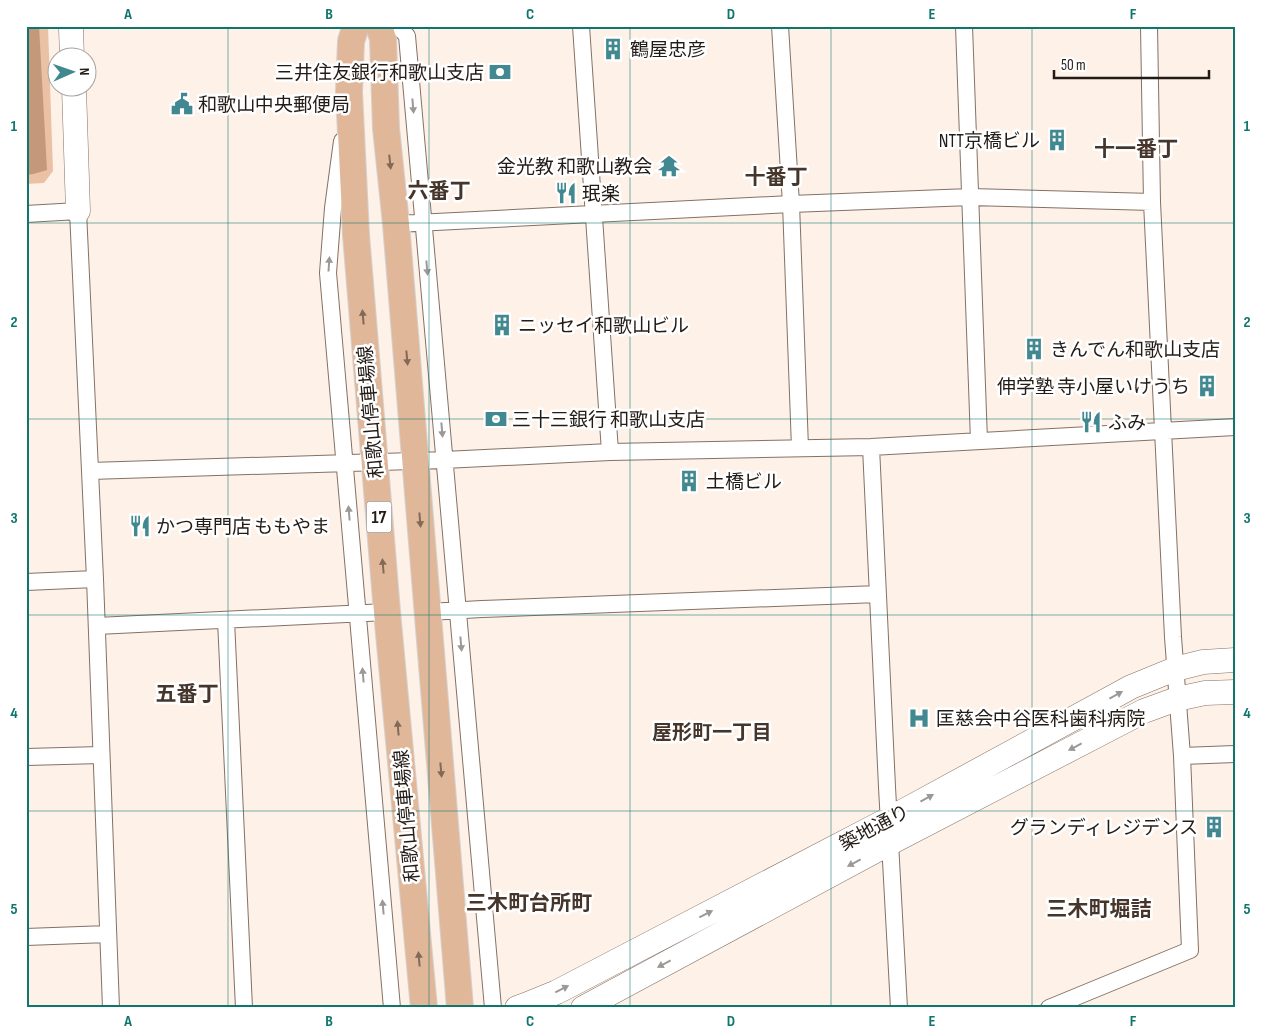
<svg xmlns="http://www.w3.org/2000/svg" width="1261" height="1034" font-family="'Sofia Sans Condensed','Noto Sans JP',sans-serif">
  <style>
    .green { fill: #ebc1a5 }
    .water { fill: #c3987b }
    .lines { fill: none; stroke-linecap: round; stroke-linejoin: round }
    .street-casing { stroke: #847165; stroke-width: 18 }
    .secondary-casing { stroke: #847165; stroke-width: 25 }
    .primary-casing { stroke: #d3d1d0; stroke-width: 28 }
    .street { stroke: #fff; stroke-width: 16 }
    .secondary { stroke: #fff; stroke-width: 24 }
    .primary { stroke: #e1b79a; stroke-width: 26 }
    .oneway { fill: #9c9896 }
    .oneway2 { fill: #826958 }
    .grid { fill: none; stroke: #0f766e; stroke-width: 1; stroke-opacity: 0.55 }
    .labels { text-anchor: middle; stroke-width: 5; stroke-linejoin: round; paint-order: stroke }
    .shield { fill: #fff; stroke: #655f5c; stroke-width: 1 }
    .shield-label { font-size: 18px; font-weight: bold; fill: #231b16 }
    .poi-label { font-size: 19px; fill: #231b16; stroke: #fff; text-anchor: start }
    .street-label { font-size: 19px; fill: #231b16; stroke: #fff }
    .neighbourhood-label { font-size: 20px; font-weight: bold; fill: #46352a; stroke: #fff }
    .quarter-label { font-size: 21px; font-weight: bold; fill: #46352a; stroke: #fff }
    .neatline { fill: none; stroke: #0f766e; stroke-width: 2 }
    .grid-label { font-size: 16px; text-anchor: middle; font-weight: bold; fill: #0f766e }
  </style>
  <rect width="100%" height="100%" fill="#fef1e8"/>
  <path class="green" d="M26,26h22l5,145 -9,12 -18,1z"/>
  <path class="water" d="M26,26h13l8,144 -14,4 -7,1z"/>
  <g class="lines">
    <g class="street-casing">
      <path id="street" d="M398,26l9,10 86,972
        M581,26l29,426
        M780,26l11,178 9,244
        M964,26l15,415
        M342,141l-9,67 -5,65 64,735
        M26,214l52,-3 17,368 -69,3
        M396,224l395,-20 179,-7 182,5
        M871,447l16,340 12,221
        M90,471l354,-11 166,-8 261,-5 364,-20
        M95,579l16,429
        M428,612l54,-3 396,-15
        M226,620l18,388
        M97,626l290,-14
        M1182,756l53,-2
        M26,757l75,-2
        M26,937l82,-3
        M1049,1008l141,-58 -8,-194 -9,-119 -21,-435 -3,-176"/>
    </g>
    <g class="secondary-casing">
      <path id="secondary" d="M72,26l-1,3 1,29
        M74,88l4,123
        M517,1008l8,-3 32,-13 332,-173 242,-132 44,-18 28,-7 32,-2
        M583,1008l307,-165 254,-132 33,-12 28,-6 30,-1"/>
    </g>
    <g class="primary-casing">
      <path id="primary" d="M356,26l-5,15 -2,51 7,143 31,377 37,396
        M379,26l4,13 3,89 10,96 64,784"/>
    </g>
    <use href="#street" class="street"/>
    <use href="#secondary" class="secondary"/>
    <use href="#primary" class="primary"/>
  </g>
  <defs><path id="oneway-solid" d="M-6-.8H1V-3.2L6.5 0L1 3.2V.8H-6Z" transform="scale(1.25)"/></defs>
  <g class="oneway">
    <use href="#oneway-solid" transform="translate(413 106) rotate(85)"/>
    <use href="#oneway-solid" transform="translate(329 264) rotate(-86)"/>
    <use href="#oneway-solid" transform="translate(427 268) rotate(85)"/>
    <use href="#oneway-solid" transform="translate(442 430) rotate(85)"/>
    <use href="#oneway-solid" transform="translate(349 513) rotate(-95)"/>
    <use href="#oneway-solid" transform="translate(461 644) rotate(85)"/>
    <use href="#oneway-solid" transform="translate(363 675) rotate(-95)"/>
    <use href="#oneway-solid" transform="translate(1116 695) rotate(-29)"/>
    <use href="#oneway-solid" transform="translate(1075 747) rotate(152)"/>
    <use href="#oneway-solid" transform="translate(927 798) rotate(-29)"/>
    <use href="#oneway-solid" transform="translate(854 863) rotate(152)"/>
    <use href="#oneway-solid" transform="translate(383 907) rotate(-95)"/>
    <use href="#oneway-solid" transform="translate(706 914) rotate(-27)"/>
    <use href="#oneway-solid" transform="translate(664 964) rotate(152)"/>
    <use href="#oneway-solid" transform="translate(562 989) rotate(-27)"/>
  </g>
  <g class="oneway2">
    <use href="#oneway-solid" transform="translate(390 162) rotate(84)"/>
    <use href="#oneway-solid" transform="translate(363 317) rotate(-95)"/>
    <use href="#oneway-solid" transform="translate(407 358) rotate(85)"/>
    <use href="#oneway-solid" transform="translate(420 520) rotate(85)"/>
    <use href="#oneway-solid" transform="translate(383 566) rotate(-95)"/>
    <use href="#oneway-solid" transform="translate(398 728) rotate(-95)"/>
    <use href="#oneway-solid" transform="translate(441 770) rotate(85)"/>
    <use href="#oneway-solid" transform="translate(419 959) rotate(-95)"/>
  </g>
  <path class="grid" d="M228,26v982M429,26v982M630,26v982M831,26v982M1032,26v982M26,223h1209M26,419h1209M26,615h1209M26,811h1209"/>
  <defs>
    <g id="building-bare" transform="scale(1.725)"><path d="M-4-6H4V6H1V3H-1V6H-4ZM-2.5-4.3h1.7v1.8h-1.7ZM.8-4.3h1.7v1.8H.8ZM-2.5-1h1.7V.8h-1.7ZM.8-1h1.7V.8H.8Z" fill="#418890" stroke="#fff" stroke-width="2.5" paint-order="stroke"/></g>
    <g id="bank-bare" transform="scale(1.725)"><path d="M-6-4H6V4H-6ZM0-2.3a2.3 2.3 0 1 0 0 4.6a2.3 2.3 0 1 0 0-4.6Z" fill="#418890" stroke="#fff" stroke-width="2.5" paint-order="stroke"/></g>
    <g id="civic-bare" transform="scale(1.725)"><path d="M-.6-6.5H3V-4.5H.6V-3L4-1V1h2V6H-6V1h2V-1L-.6-3ZM-1.2 2.5V6h2.4V2.5Z" fill="#418890" stroke="#fff" stroke-width="2.5" paint-order="stroke"/></g>
    <g id="temple-bare" transform="scale(1.725)"><path d="M0-6L5-2H3V0L6.5 2.5H4V6H1.5V3h-3V6H-4V2.5H-6.5L-3 0V-2H-5Z" fill="#418890" stroke="#fff" stroke-width="2.5" paint-order="stroke"/></g>
    <g id="restaurant-bare" transform="scale(1.725)"><path d="M-5-6h1v4h1v-4h1v4h1v-4h1v5L-1.5 .5V6h-2V.5L-5-1ZM5-6V6H3V1.5H1.5Q1.5-4 5-6Z" fill="#418890" stroke="#fff" stroke-width="2.5" paint-order="stroke"/></g>
    <g id="hospital-bare" transform="scale(1.725)"><path d="M-5-5h3v3.5h4V-5h3V5h-3V1.5h-4V5h-3Z" fill="#418890" stroke="#fff" stroke-width="2.5" paint-order="stroke"/></g>
  </defs>
  <g fill-rule="evenodd">
    <use href="#building-bare" x="613" y="49"/>
    <use href="#bank-bare" x="500" y="72"/>
    <use href="#civic-bare" x="182" y="104"/>
    <use href="#building-bare" x="1057" y="140"/>
    <use href="#temple-bare" x="669" y="166"/>
    <use href="#restaurant-bare" x="566" y="193"/>
    <use href="#building-bare" x="502" y="325"/>
    <use href="#building-bare" x="1034" y="349"/>
    <use href="#building-bare" x="1207" y="386"/>
    <use href="#bank-bare" x="496" y="419"/>
    <use href="#restaurant-bare" x="1091" y="422"/>
    <use href="#building-bare" x="689" y="481"/>
    <use href="#restaurant-bare" x="140" y="526"/>
    <use href="#hospital-bare" x="919" y="718"/>
    <use href="#building-bare" x="1214" y="827"/>
  </g>
  <g class="labels">
    <rect class="shield" x="366.5" y="501.5" width="25" height="31" rx="4"/>
    <g class="shield-label">
      <text x="379" y="523">17</text>
    </g>
    <g class="poi-label">
      <text x="630" y="56">鶴屋忠彦</text>
      <text x="484" y="79" text-anchor="end">三井住友銀行和歌山支店</text>
      <text x="198" y="111">和歌山中央郵便局</text>
      <text x="1040" y="147" text-anchor="end">NTT京橋ビル</text>
      <text x="652" y="173" text-anchor="end">金光教 和歌山教会</text>
      <text x="582" y="200">珉楽</text>
      <text x="518" y="332">ニッセイ和歌山ビル</text>
      <text x="1050" y="356">きんでん和歌山支店</text>
      <text x="1190" y="393" text-anchor="end">伸学塾 寺小屋いけうち</text>
      <text x="512" y="426">三十三銀行 和歌山支店</text>
      <text x="1108" y="429">ふみ</text>
      <text x="706" y="488">土橋ビル</text>
      <text x="156" y="533">かつ専門店 ももやま</text>
      <text x="936" y="725">匡慈会中谷医科歯科病院</text>
      <text x="1198" y="834" text-anchor="end">グランディレジデンス</text>
    </g>
    <g class="street-label">
      <text transform="translate(370 412) rotate(-95)" y="7">和歌山停車場線</text>
      <text transform="translate(406 816) rotate(-95)" y="7">和歌山停車場線</text>
      <text transform="translate(874 827) rotate(-28)" y="7">築地通り</text>
    </g>
    <g class="neighbourhood-label">
      <text x="712" y="739">屋形町一丁目</text>
    </g>
    <g class="quarter-label">
      <text x="1136" y="156">十一番丁</text>
      <text x="776" y="184">十番丁</text>
      <text x="439" y="198">六番丁</text>
      <text x="187" y="701">五番丁</text>
      <text x="529" y="910">三木町台所町</text>
      <text x="1099" y="916">三木町堀詰</text>
    </g>
  </g>
  <rect width="1261" height="1034" fill="none" stroke="#ffffff" stroke-width="55"/>
  <g transform="translate(72 72) rotate(88)"><circle r="24" fill="#ffffff" stroke="#a7a4a2"/>
  <path d="M0-4L9 19L0 12L-9 19Z" fill="#418890"/>
  <text y="-8" font-size="14" font-weight="bold" text-anchor="middle" fill="#231b16">N</text>
  </g>
  <path d="M1054 70v8h155v-8" fill="none" stroke="#231b16" stroke-width="2.5"/>
  <text x="1061" y="70" font-size="15" fill="#231b16" stroke="#ffffff" stroke-width="4" paint-order="stroke">50 m</text>
  <rect x="28" y="28" width="1206" height="978" class="neatline"/>
  <g class="grid-label">
    <text x="128" y="19">A</text>
    <text x="329" y="19">B</text>
    <text x="530" y="19">C</text>
    <text x="731" y="19">D</text>
    <text x="932" y="19">E</text>
    <text x="1133" y="19">F</text>
    <text x="14" y="131">1</text>
    <text x="1247" y="131">1</text>
    <text x="14" y="327">2</text>
    <text x="1247" y="327">2</text>
    <text x="14" y="523">3</text>
    <text x="1247" y="523">3</text>
    <text x="14" y="718">4</text>
    <text x="1247" y="718">4</text>
    <text x="14" y="914">5</text>
    <text x="1247" y="914">5</text>
    <text x="128" y="1026">A</text>
    <text x="329" y="1026">B</text>
    <text x="530" y="1026">C</text>
    <text x="731" y="1026">D</text>
    <text x="932" y="1026">E</text>
    <text x="1133" y="1026">F</text>
  </g>
</svg>
